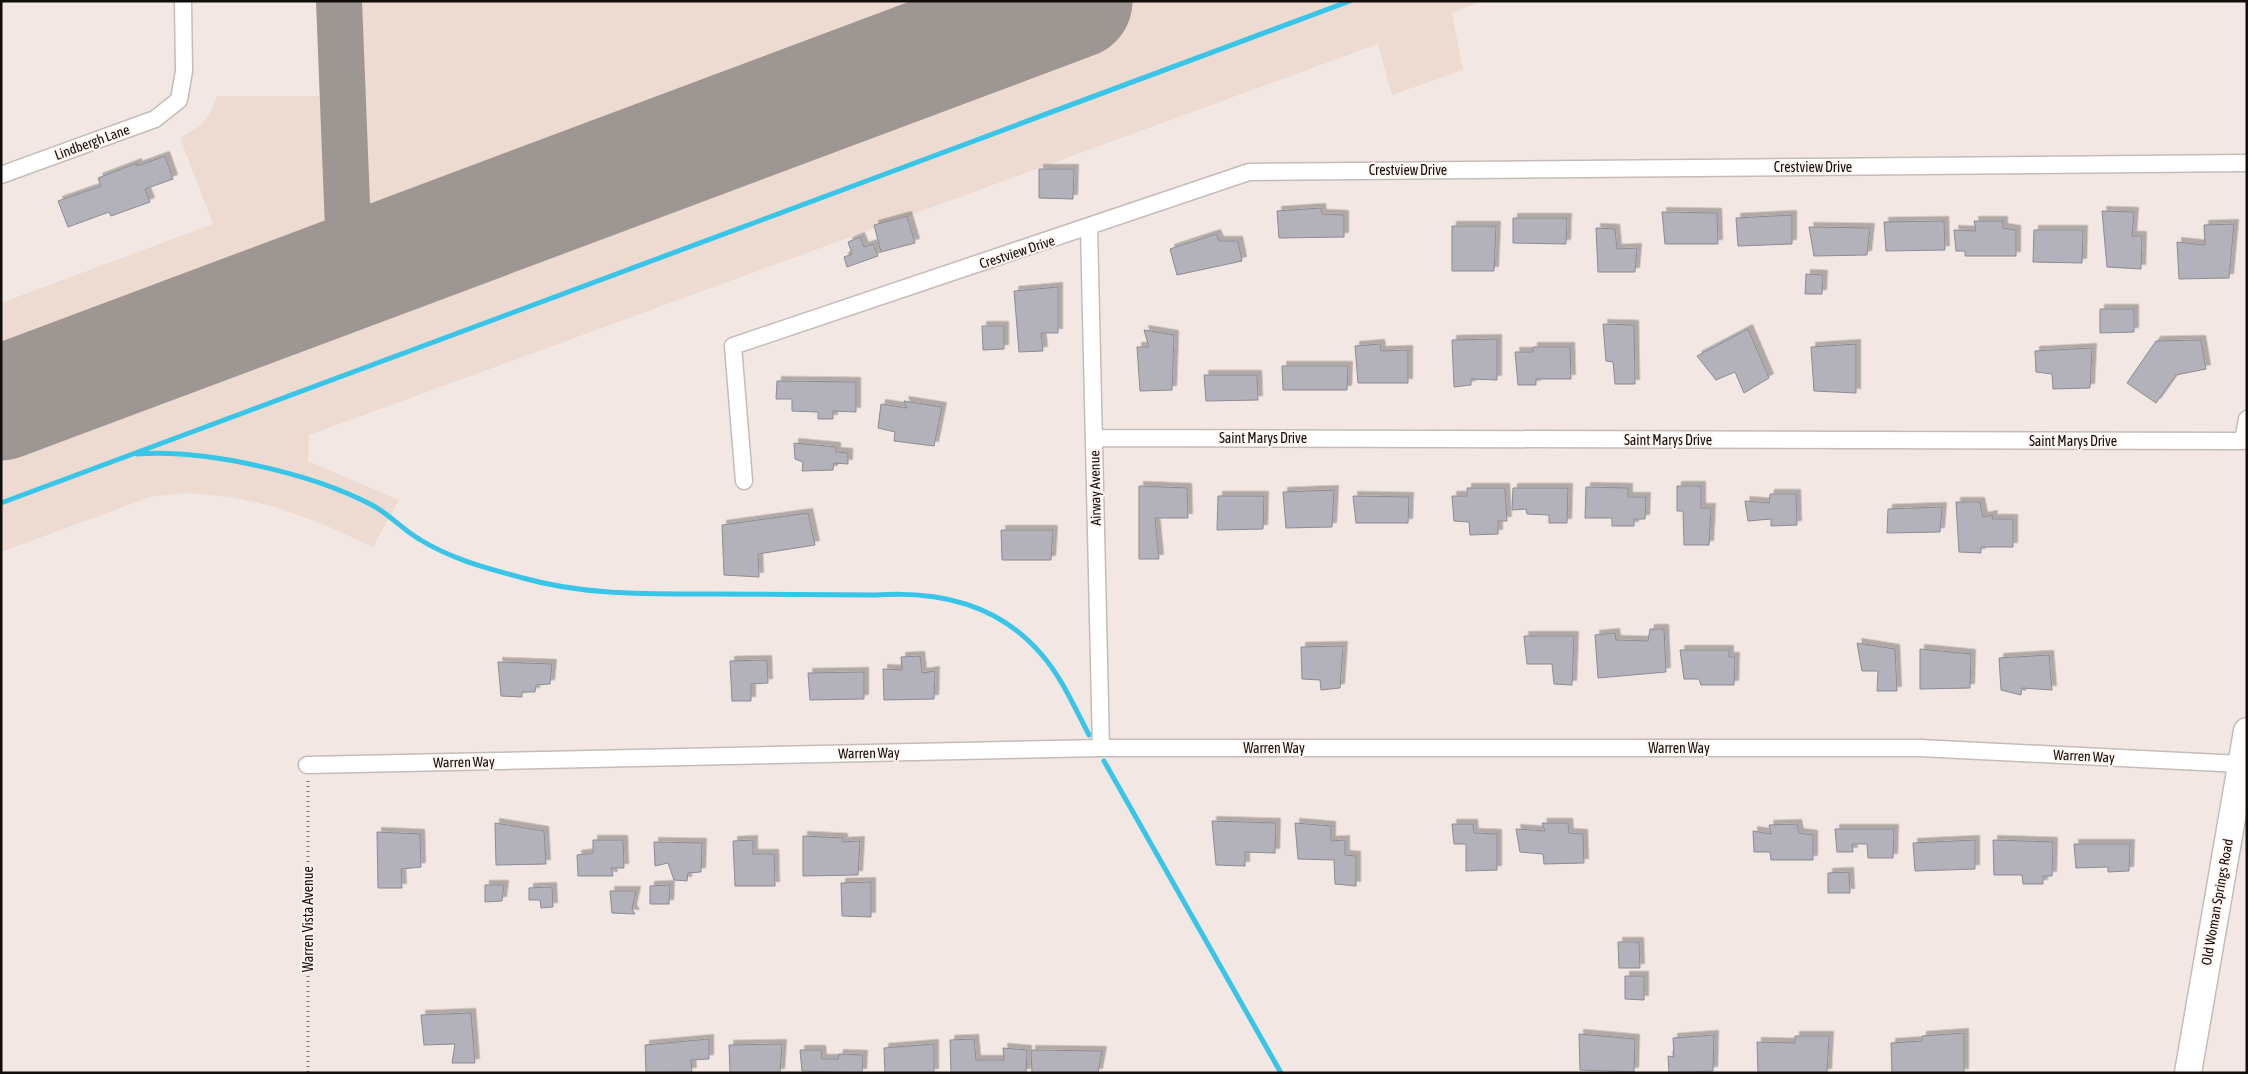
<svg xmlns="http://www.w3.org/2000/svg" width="2248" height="1074" font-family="'Asap Condensed',sans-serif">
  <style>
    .built { fill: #eddbd2 }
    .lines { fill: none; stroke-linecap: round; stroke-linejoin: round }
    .stream { stroke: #39c5e7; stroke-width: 5 }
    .taxiway { stroke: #9e9692; stroke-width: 46 }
    .runway { stroke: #9e9692; stroke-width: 115 }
    .building { fill: #b3b2bb; stroke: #8c8b94; filter: url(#shadow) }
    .minor-casing { stroke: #c6bcb7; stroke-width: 19 }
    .primary-casing { stroke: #c6bcb7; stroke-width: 29 }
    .path { stroke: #7b7471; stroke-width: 3; stroke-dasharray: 1 4; stroke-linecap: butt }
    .minor { stroke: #fff; stroke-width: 16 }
    .primary { stroke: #fff; stroke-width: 26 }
    .labels { text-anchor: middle; stroke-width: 4; stroke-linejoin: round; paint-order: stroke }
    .street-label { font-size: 14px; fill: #100d0b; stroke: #fff4ef }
  </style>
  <defs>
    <filter id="shadow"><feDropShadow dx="4.5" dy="-4.5" stdDeviation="0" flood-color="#0004"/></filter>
  </defs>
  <rect width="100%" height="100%" fill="#f2e7e2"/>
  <path class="built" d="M317,1h1166l-31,12 11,57 -71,25 -14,-51 -1069,391 -1,26 91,39 -26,47 -48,-22 -49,-18 -45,-10 -45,-4 -36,4 -149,55v-249l212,-79 -33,-86 20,-12 10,-13 7,-17h103z"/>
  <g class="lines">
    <path class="stream" d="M137,454c68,-5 174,19 235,51 17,9 30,24 47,34 32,20 67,29 104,39 60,17 121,16 183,16 57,0 113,1 170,1 64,-4 123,9 166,60 20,23 33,53 47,80
      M1,503l1349,-502
      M1104,761l177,312"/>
    <path class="taxiway" d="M348,229c13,23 16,24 41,29
      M324,282l17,-29 7,-24 -9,-228"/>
    <path class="runway" d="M1,403l1074,-402"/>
  </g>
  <path class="building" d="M165,156l8,23 -28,10 5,13 -39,14 -2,-4 -41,15 -10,-26 43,-15 -3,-8 39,-15v3z
    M1039,169h35l-1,30 -34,-1z
    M1321,208l1,6 22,1v22l-65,1 -2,-27z
    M2102,211l32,1 -2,24h10l-1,33 -34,-2z
    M1662,212l55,1 1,31h-53z
    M1792,215v29l-54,2 -2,-28z
    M907,216l8,27 -34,9 -7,-27z
    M1513,218h54l-1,26 -53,-1z
    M1944,221l1,29 -59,1 -2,-29z
    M1974,221h29v7l13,2v26h-51v-5h-9l-2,-21 22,1z
    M2234,224l-5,54 -50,1 -2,-37 28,3 -1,-20z
    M1452,226h44l-2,45h-42z
    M1809,227l61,1 -3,27 -53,1z
    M1596,228l19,1 2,20 20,-1 -2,24h-37z
    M2034,230h49l-1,33 -49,-1z
    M1216,234l3,7h19l4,20 -65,14 -7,-26z
    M860,237l4,10 9,-3 5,12 -31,11 -3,-10 8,-3 -4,-12z
    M1806,274l17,1 -1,19h-17z
    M1058,287v46h-17l2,18 -24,1 -5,-61z
    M2100,309h34v23l-34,1z
    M1603,324l31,1 1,59h-20l-2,-22 -7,-1z
    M982,326h22v23l-21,1z
    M1748,329l21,49 -25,15 -9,-21 -19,8 -19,-24z
    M1144,330l30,5 -2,55 -32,1 -3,-44h12z
    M1497,339v41l-26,-1v6l-17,2 -2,-47z
    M2201,340l5,29 -30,6 -20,28 -29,-20 29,-42z
    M1380,344l1,7 27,-1v33h-50l-3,-37z
    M1856,344v49l-42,-2 -3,-44z
    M1533,347h37l1,32h-35v6h-18l-3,-33h18z
    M2092,348l-2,40 -37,1 -1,-15 -16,-2 -1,-21z
    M1282,366h66l-1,24h-64z
    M1204,375h53l1,25 -52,1z
    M777,381l79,1v30l-23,-1v8h-15v-7l-26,-1v-12h-16z
    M904,401l38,6 -8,39 -40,-5 1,-9 -17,-4 3,-24 26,4z
    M794,443l42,4v5l12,1v11l-14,-1 -1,7 -31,1 1,-9 -8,-3z
    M1139,486l48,2 1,30h-33l4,41h-20z
    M1677,486h24v22h10l-2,37h-25l-1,-34h-6z
    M1586,487l42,1v9h18l-1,22h-11v7h-22v-8h-27z
    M1467,488h38l2,33h-9v13l-28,1 -1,-13 -15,-1 -2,-25h15z
    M1513,488h55l-1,35h-18v-8l-22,-1 -1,-5 -14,1z
    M1334,490l-2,37 -46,1 -3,-36z
    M1770,494h26l1,31 -26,1v-7l-23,2 -3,-20 24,2z
    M1218,496h46l-1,33 -46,1z
    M1353,496l56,1 -1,26h-52z
    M1956,502h24l3,15 10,-2 -1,4h21v28h-32v6l-22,-1z
    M1942,507l-2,25 -53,1 1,-24z
    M808,513l7,32 -57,9 1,23 -35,-2 -2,-50z
    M1001,530h52l-2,30h-49z
    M1650,629h14l2,43 -68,6 -3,-43 20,-2 1,7 32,1z
    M1524,636h50l-2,49 -18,-1 -2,-20h-25z
    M1857,643l38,6 2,42h-20l1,-20h-16z
    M1343,646l-3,42 -19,2 -1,-10 -18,-1 -1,-32z
    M1920,649l51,5 -1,34 -50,1z
    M1680,650h49v7h6l-1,28h-33l-2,-6h-15z
    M2049,655l3,35 -30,-2 -1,7 -20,-5 -2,-32z
    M920,656l2,17 13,-2 -1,28 -50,1 -1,-31 19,1 -1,-13z
    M767,660l1,23 -17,1v17h-19l-2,-40z
    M498,662l54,2 -2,20 -14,1 -1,7h-13v5l-21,-1z
    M864,672v27l-54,1 -2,-27z
    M1212,821l64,2 -1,30 -30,-1v14l-29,-1z
    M495,823l49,8 2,33 -50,1z
    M1295,823l36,3v15l14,-1v15l11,1v30l-21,-2 -1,-24 -36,-1z
    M1542,823h26l1,10 14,1 1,29 -40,1 -1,-10 -23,-2 -4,-23 29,2z
    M1452,824h21l1,9 23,1v36l-31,1v-27h-12z
    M1797,824l2,9 14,2v25h-42l-1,-8h-16l-1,-21 18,3 -2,-9z
    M1835,829h59l-1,29h-25l-1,-14h-15l1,8h-16z
    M377,832l43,2 1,33 -20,2 1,19h-24z
    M803,836l40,2v4l17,-1 -2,34 -55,1z
    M593,840h30l1,28h-13l2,8h-35l-1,-21 16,-2z
    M753,840v14h21l1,32h-40l-2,-45z
    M1975,840v29l-60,2 -2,-28z
    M1993,840l60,2 -1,34h-9v8h-20l-1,-9h-28z
    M654,842l48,1 -1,29 -13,1 -1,8 -13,-1 -6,-17 -13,3z
    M2074,844h56l-1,27 -21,1v-5l-32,1z
    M1849,872l1,21h-22v-20z
    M871,882v35l-29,-1 -1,-33z
    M485,885h19l-2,16 -17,1z
    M670,885l-1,19h-19v-18z
    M552,887l1,20 -12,1 -1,-8h-11v-12z
    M610,891h26l-4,18 3,5 -23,-1z
    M1618,942h21l1,26h-21z
    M1625,976h19v24l-19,-1z
    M471,1013l4,50h-23l3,-19 -31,1 -3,-30z
    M1964,1033v40h-72l-1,-30 31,-2v-5z
    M1579,1034l56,5 -1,33 -54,-2z
    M1714,1035l-1,36 -44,2 -1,-17 6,1 -1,-19z
    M1795,1036h34l-2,37h-69l-1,-31 38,1z
    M709,1039v20l-18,1 1,12 -46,1 -1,-28z
    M974,1039l2,21h28l-1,-12 24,2 -1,23h-75l-1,-33z
    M782,1044l-2,29h-50l-1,-28z
    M934,1044v29h-49l-1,-25z
    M800,1050h21l1,9h16l1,-5 24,1 -1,18 -60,-2z
    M1031,1050l71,1 -4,22h-66z"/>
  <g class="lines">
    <g class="minor-casing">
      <path id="minor" d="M1,175l154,-56 24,-19 5,-29 -1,-70
        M1089,227l12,521
        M1094,438l1149,3 4,-22
        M744,481l-11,-135 516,-174 998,-9
        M307,765l794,-17h819l321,16"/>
    </g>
    <g class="primary-casing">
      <path id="primary" d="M2188,1073l59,-342"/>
    </g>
    <path class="path" d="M308,781v292"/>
    <use href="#minor" class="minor"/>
    <use href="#primary" class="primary"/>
  </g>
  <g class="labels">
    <g class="street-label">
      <text transform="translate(92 142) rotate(-20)" y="5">Lindbergh Lane</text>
      <text x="1813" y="172">Crestview Drive</text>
      <text x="1408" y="175">Crestview Drive</text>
      <text transform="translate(1017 252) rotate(-18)" y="5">Crestview Drive</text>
      <text x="1263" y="443">Saint Marys Drive</text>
      <text x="1668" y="445">Saint Marys Drive</text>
      <text x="2073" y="446">Saint Marys Drive</text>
      <text transform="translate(1095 488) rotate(-91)" y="5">Airway Avenue</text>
      <text x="1274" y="753">Warren Way</text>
      <text x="1679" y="753">Warren Way</text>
      <text transform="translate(869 753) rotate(-1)" y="5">Warren Way</text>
      <text transform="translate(2084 756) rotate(3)" y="5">Warren Way</text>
      <text transform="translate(464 762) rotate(-1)" y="5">Warren Way</text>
      <text transform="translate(2217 902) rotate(-80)" y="5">Old Woman Springs Road</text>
      <text transform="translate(308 919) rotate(-90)" y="5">Warren Vista Avenue</text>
    </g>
  </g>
  <rect width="2248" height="1074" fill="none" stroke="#100d0b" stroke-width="5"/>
</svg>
